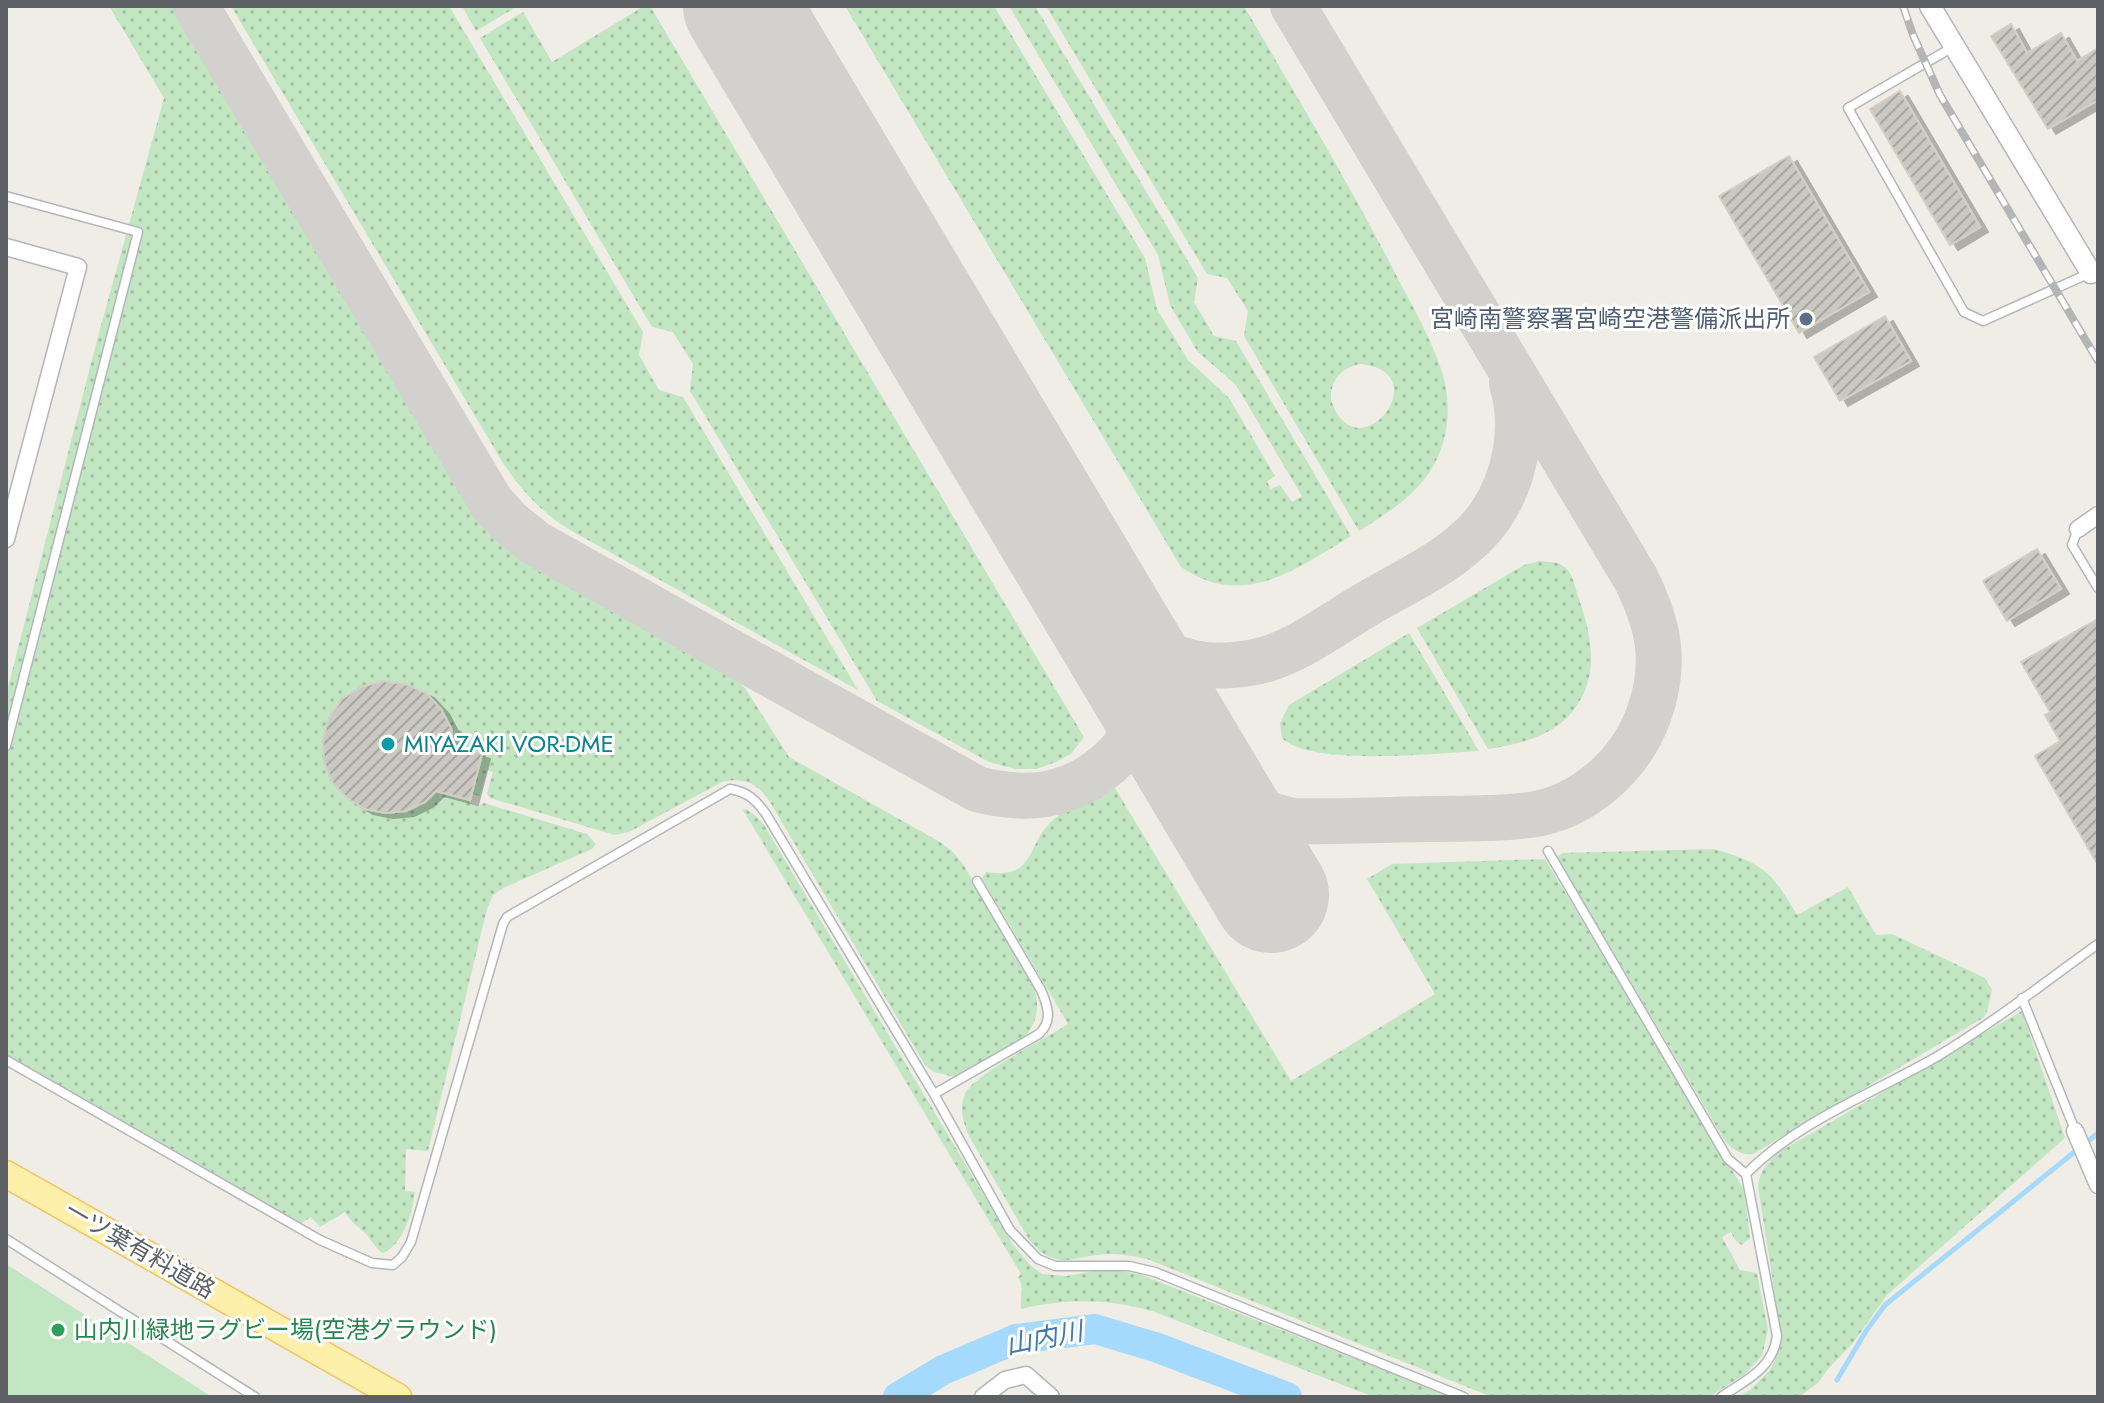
<svg xmlns="http://www.w3.org/2000/svg" width="2104" height="1403" font-family="Jost,'Noto Sans JP',sans-serif">
  <style>
    .grass { fill: url(#grass-dots); fill-rule: evenodd }
    .park { fill: #c2e6c2 }
    .lines { fill: none; stroke-linecap: round; stroke-linejoin: round }
    .stream { stroke: #a6d9fe; stroke-width: 5 }
    .river { stroke: #a6d9fe; stroke-width: 30 }
    .taxiway { stroke: #d2d1cd; stroke-width: 46 }
    .runway { stroke: #d2d1cd; stroke-width: 116 }
    .building { fill: url(#building-hatch); stroke: #d4cfc3; stroke-width: 2; filter: url(#shadow) }
    .service-casing { stroke: #b3b6ba; stroke-width: 11 }
    .minor-casing { stroke: #b3b6ba; stroke-width: 19 }
    .tertiary-casing { stroke: #b3b6ba; stroke-width: 23 }
    .primary-casing { stroke: #f0c55d; stroke-width: 29 }
    .service { stroke: #fff; stroke-width: 8 }
    .minor { stroke: #fff; stroke-width: 16 }
    .tertiary { stroke: #fff; stroke-width: 20 }
    .primary { stroke: #fef0ab; stroke-width: 26 }
    .rail-casing { stroke: #b4b5b5; stroke-width: 8 }
    .rail { stroke: #fff; stroke-width: 5; stroke-dasharray: 15; stroke-linecap: butt }
    .service-dot { fill: #5c6f8a; stroke: #fff; stroke-width: 3 }
    .culture-dot { fill: #0f9aa8; stroke: #fff; stroke-width: 3 }
    .leisure-dot { fill: #2e9e5b; stroke: #fff; stroke-width: 3 }
    .labels { text-anchor: middle; stroke-width: 6; stroke-linejoin: round; paint-order: stroke }
    .service-label { font-size: 24px; fill: #4e5e75; stroke: #fff; text-anchor: end }
    .culture-label { font-size: 24px; fill: #0d838f; stroke: #fff; text-anchor: start }
    .street-label { font-size: 24px; fill: #5d6165; stroke: #fff }
    .leisure-label { font-size: 24px; fill: #27864d; stroke: #fff; text-anchor: start }
    .water-label { font-size: 26px; font-style: italic; fill: #4279b1; stroke: #fff }
  </style>
  <defs>
    <pattern id="grass-dots" width="8" height="8" patternUnits="userSpaceOnUse" patternTransform="scale(2)"><rect width="8" height="8" fill="#c2e6c2"/><path d="M2 2h.1M6 6h.1" fill="none" stroke="#a1bea1" stroke-width="1.8" stroke-linecap="round"/></pattern>
    <pattern id="building-hatch" width="6" height="6" patternUnits="userSpaceOnUse" patternTransform="scale(2)"><rect width="6" height="6" fill="#cac8c2"/><path d="M-1 1l2-2M0 6l6-6M5 7l2-2" fill="none" stroke="#a7a6a1"/></pattern>
    <filter id="shadow"><feDropShadow dx="8" dy="5" stdDeviation="0" flood-color="#0004"/></filter>
  </defs>
  <rect width="100%" height="100%" fill="#efede5"/>
  <path class="grass" d="M109,6h69l289,488 30,40 18,16 215,123 15,15 44,69 151,85 12,9 11,13 70,120c20,57 -38,72 -78,93l-21,-5 -9,-7 -155,-263c-12,-19 -27,-25 -48,-20l-93,50 -14,3 -125,-37 -3,-4 6,-22 -6,-2 -7,26 -9,-2 -4,4 3,5 8,3 6,-3 103,31 9,10 -4,5 -87,38 -12,8 -6,14 -59,242 -22,-2 -1,42 10,1c-3,21 -11,52 -32,61 -9,-5 -11,-14 -19,-21 -8,-7 -13,-10 -19,-20l-25,15 -9,-10 -17,11 -288,-162v-371l91,-355 67,-242z
    M231,6h218l194,326 -4,23 20,35 24,7 175,293 -288,-160c-29,-18 -48,-39 -67,-67z
    M462,6h56l-42,25z
    M644,6h6l434,731 -13,17 -15,8 -19,7h-22l-26,-7 -112,-61 -187,-310 3,-27 -20,-32 -21,-5 -172,-289 43,-26 29,50z
    M845,6h149l151,252 12,51 31,51 41,38 46,78 -8,6 4,7 9,-4 12,17 10,-6 -66,-111 -39,-34 -27,-46 -12,-50 -149,-249h26l163,272 -4,24 20,34 22,5 115,195c-55,33 -107,74 -170,31z
    M1046,6h198c50,86 101,171 147,259 17,34 38,68 50,104 7,21 9,45 4,66 -11,49 -46,71 -86,96l-115,-195 4,-25 -21,-33 -20,-4zM1360,364c80,7 -3,113 -29,36 -1,-20 10,-32 29,-36z
    M1539,561c7,1 18,0 24,5 9,5 11,18 14,27 14,40 25,83 -5,119 -20,25 -54,32 -84,37l-71,-121 107,-63z
    M1409,633l70,118c-42,2 -169,16 -197,-13l-2,-15 9,-18z
    M1112,783l179,298 144,-87 -68,-115 25,-15 153,-5 199,331 6,48 -8,7 -7,-5 -4,-8 -9,5 18,33 17,3 11,57 -6,26 -18,19 -35,22h-217l-345,-138c-13,-3 -26,-5 -39,-5 -34,1 -51,19 -78,-13l-61,-105c-6,-14 -10,-28 -4,-42 9,-20 82,-56 103,-70l-86,-146 4,-6c51,8 39,-27 67,-52 17,-15 39,-26 59,-37z
    M746,809l11,8 7,8 250,421 17,20 11,8 25,2 38,-7 34,5 313,123h-78l-222,-86c-44,-12 -86,-13 -130,-2 -4,-11 4,-18 -4,-32l3,-3 -278,-464z
    M1714,849c49,14 58,23 83,66l51,-28 28,48 16,-1 93,44 7,12 -5,22 -4,6 -230,136c-14,2 -24,-7 -31,-18l-165,-279 5,-4z
    M2022,1011l43,127 -178,157 -34,48 -25,26 -10,14 -19,14h-62l14,-8 18,-18 6,-10 6,-26 -23,-149c2,-16 10,-25 23,-35z"/>
  <path class="park" d="M6,1264l206,133h-206z"/>
  <g class="lines">
    <path class="stream" d="M1837,1380l29,-49 19,-26 213,-172"/>
    <path class="river" d="M898,1397l45,-27 73,-31 79,-10 63,19 129,49"/>
    <path class="taxiway" d="M196,6l295,496 18,20 26,21 442,246c27,7 58,10 85,1 30,-9 67,-37 75,-68 5,-20 0,-41 -4,-60
      M1094,600c26,29 55,53 95,62 24,6 53,4 78,-3 33,-10 65,-34 95,-52 43,-26 99,-49 128,-91 26,-38 35,-89 22,-133
      M1194,764l35,31 26,16 37,10c44,1 89,-1 134,-2 34,-1 70,1 103,-4 55,-7 102,-51 120,-101 18,-51 10,-88 -13,-135l-343,-573"/>
    <path class="runway" d="M741,6l530,889"/>
  </g>
  <path class="building" d="M2011,24l16,29 34,-20 16,28 21,-13v52l-50,29 -57,-93z
    M1900,91l80,136 -30,18 -80,-136z
    M1789,156l80,136 -70,41 -80,-137z
    M1885,316l26,45 -71,40 -26,-44z
    M2037,549l24,40 -54,32 -24,-40z
    M2098,619v246l-63,-109 25,-15 -15,-26 5,-3 -29,-50z
    M383,681l22,3 21,9 15,16 10,19 2,18 29,8 -12,46 -34,-9 -11,11 -19,9 -21,2 -20,-4 -18,-11 -14,-15 -9,-21 -1,-23 6,-21 13,-19 19,-12z"/>
  <g class="lines">
    <g class="service-casing">
      <path id="service" d="M1953,47l-105,61 116,204 19,9 107,-48
        M6,196l132,36 -132,514
        M2078,529l-6,16 26,43
        M1548,851l180,308 18,15 31,162c-4,33 -31,44 -56,61
        M2022,998l53,132
        M6,1060l314,180 52,23 21,2 9,-8 9,-15 92,-318 4,-7 223,-128c18,3 26,11 36,25l168,280 76,136 28,29 17,7h74l26,6 309,125
        M934,1094l105,-60c14,-13 9,-28 2,-44l-64,-109
        M1746,1174c52,-53 128,-81 192,-118 55,-33 107,-74 160,-112
        M6,1239l249,158"/>
    </g>
    <g class="minor-casing">
      <path id="minor" d="M6,247l72,20 -72,272
        M2078,529l20,-14
        M2075,1131l23,54
        M983,1397l22,-17 21,-5 25,22"/>
    </g>
    <g class="tertiary-casing">
      <path id="tertiary" d="M1930,6l161,267"/>
    </g>
    <g class="primary-casing">
      <path id="primary" d="M6,1174l392,223"/>
    </g>
    <use href="#service" class="service"/>
    <use href="#minor" class="minor"/>
    <use href="#tertiary" class="tertiary"/>
    <use href="#primary" class="primary"/>
    <g class="rail-casing">
      <path id="rail" d="M1903,6l10,29 27,60 158,266"/>
    </g>
    <use href="#rail" class="rail"/>
  </g>
  <circle class="service-dot" cx="1806" cy="319" r="8"/>
  <circle class="culture-dot" cx="388" cy="744" r="8"/>
  <circle class="leisure-dot" cx="58" cy="1330" r="8"/>
  <g class="labels">
    <g class="service-label">
      <text x="1790" y="327">宮崎南警察署宮崎空港警備派出所</text>
    </g>
    <g class="culture-label">
      <text x="404" y="752">MIYAZAKI VOR-DME</text>
    </g>
    <g class="street-label">
      <text transform="translate(140 1250) rotate(30)" y="8">一ツ葉有料道路</text>
    </g>
    <g class="leisure-label">
      <text x="74" y="1338">山内川緑地ラグビー場(空港グラウンド)</text>
    </g>
    <g class="water-label">
      <text transform="translate(1044 1338) rotate(-11)" y="9">山内川</text>
    </g>
  </g>
  <rect width="2104" height="1403" fill="none" stroke="#5d6165" stroke-width="16"/>
</svg>
